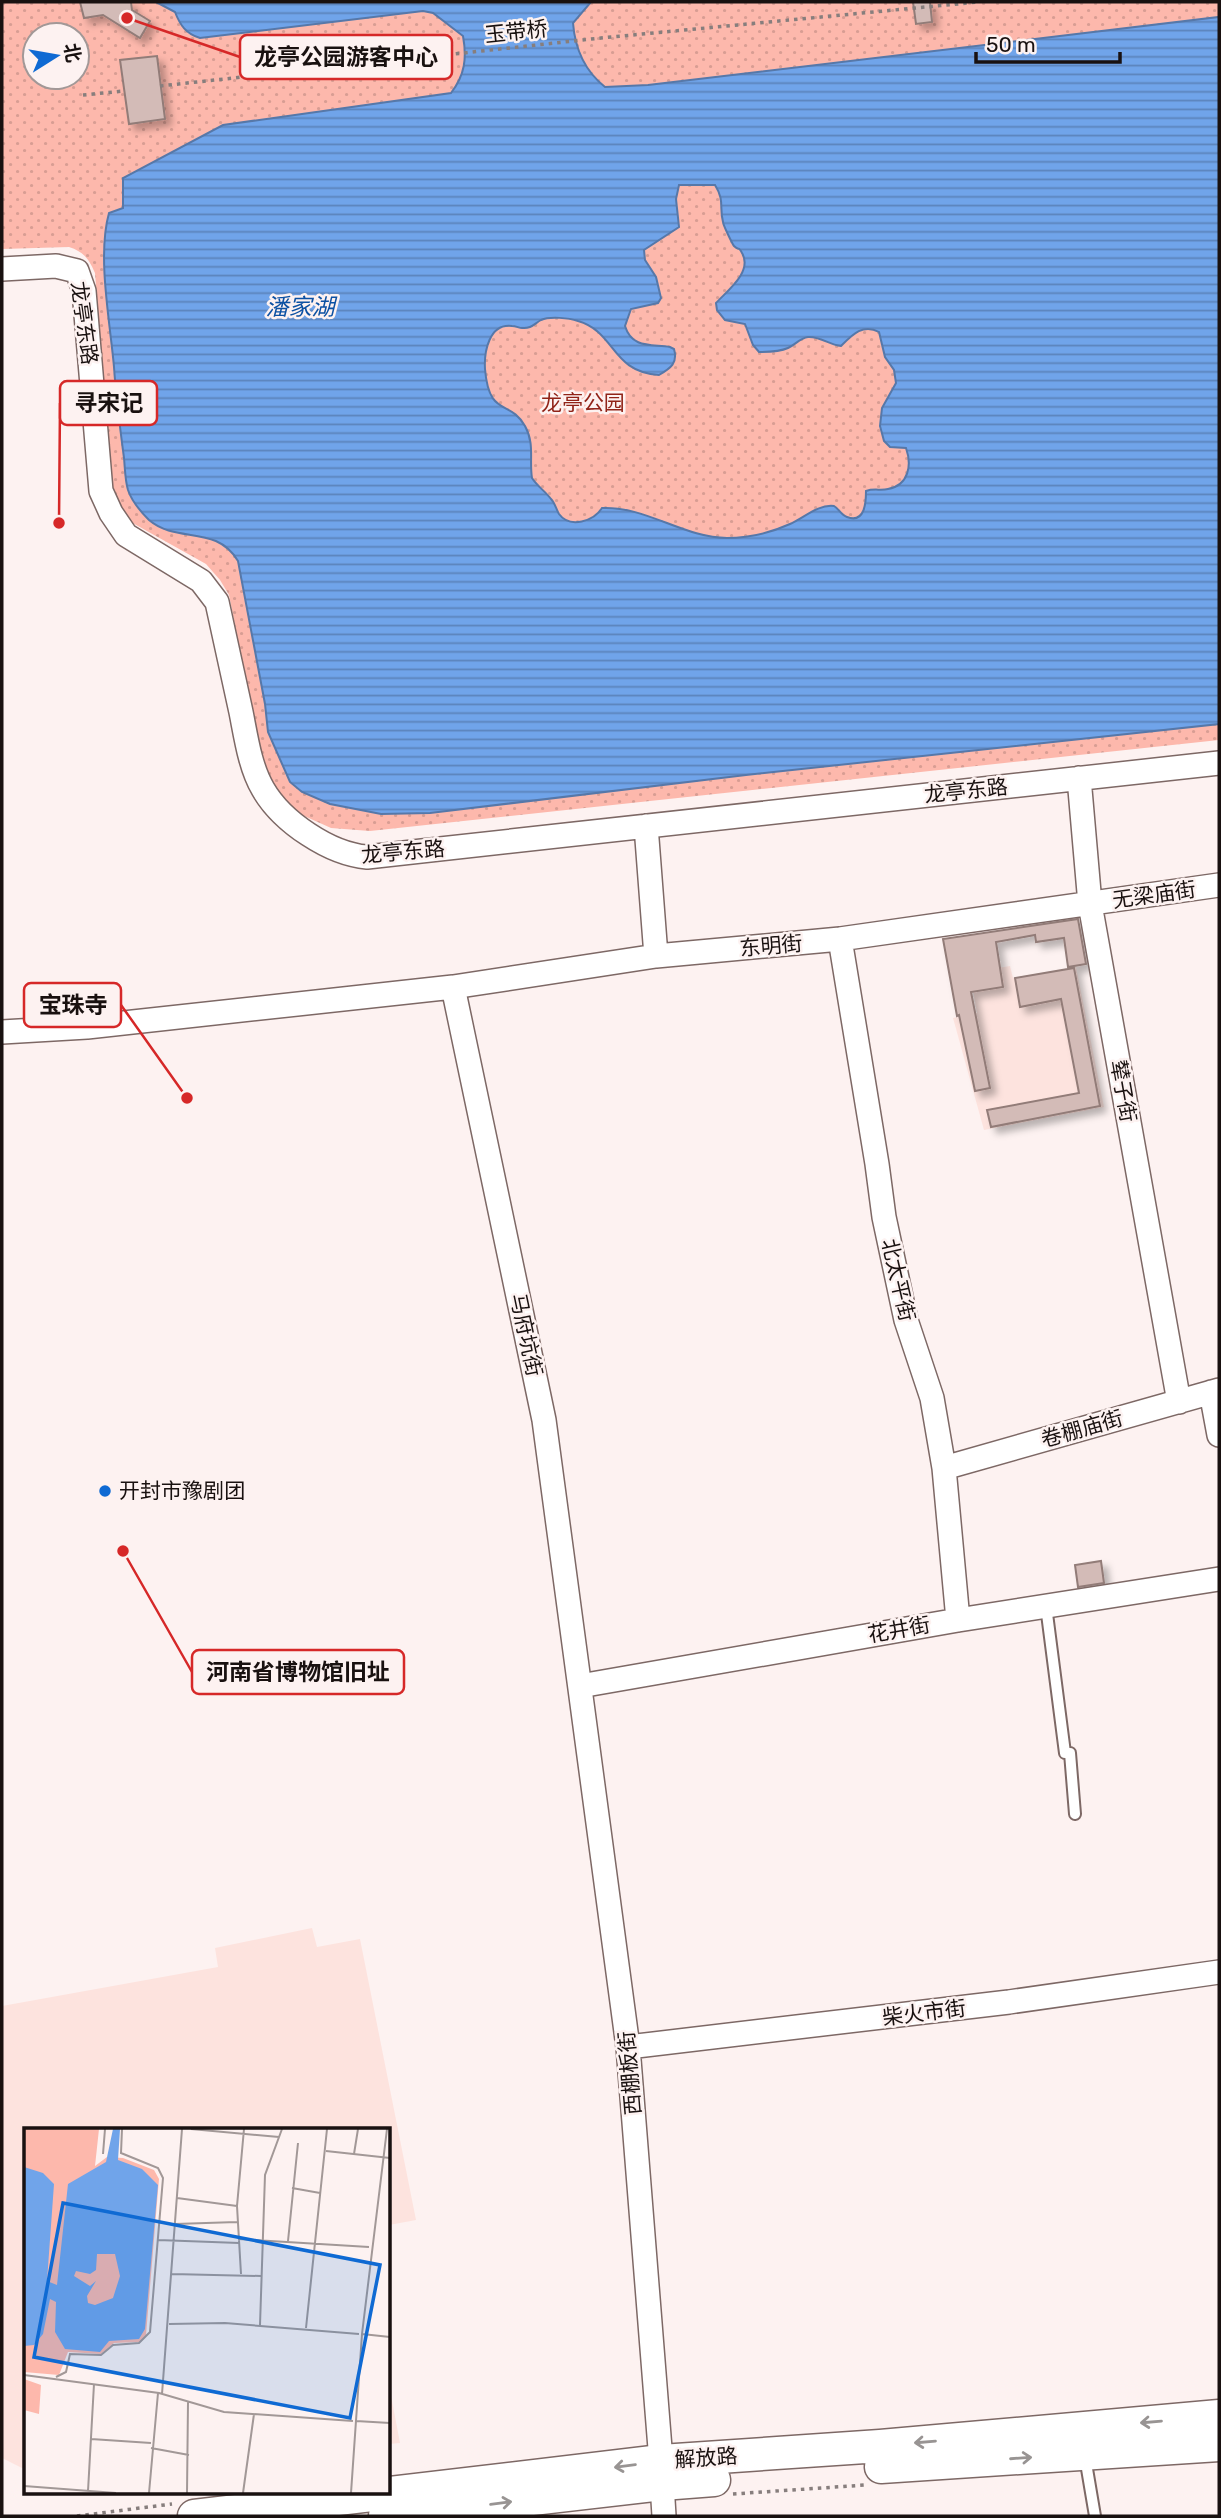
<svg xmlns="http://www.w3.org/2000/svg" width="1221" height="2518" font-family="Rubik,'Noto Sans SC',sans-serif">
  <style>
    .built { fill: #fde3de }
    .park { fill: url(#park-dots); fill-rule: evenodd }
    .water { fill: url(#water-rules); stroke: #5678a9; stroke-width: 2; fill-rule: evenodd }
    .building { fill: #d3bbb7; stroke: #927c78; stroke-width: 2; filter: url(#shadow) }
    .lines { fill: none; stroke-linecap: round; stroke-linejoin: round }
    .lane-casing { stroke: #7d6865; stroke-width: 14 }
    .street-casing { stroke: #7d6865; stroke-width: 26 }
    .secondary-casing { stroke: #7d6865; stroke-width: 35 }
    .path { stroke: #877e7d; stroke-width: 3.5; stroke-dasharray: 3.5 5; stroke-linecap: butt }
    .lane { stroke: #fff; stroke-width: 10 }
    .street { stroke: #fff; stroke-width: 23 }
    .secondary { stroke: #fff; stroke-width: 32 }
    .oneway { stroke: #989493 }
    .poi-dot { fill: #0f6ad3; stroke: #fdf2f1; stroke-width: 2.5 }
    .labels { text-anchor: middle; stroke-width: 5; stroke-linejoin: round; paint-order: stroke }
    .street-label { font-size: 21px; fill: #191110; stroke: #fdf2f1 }
    .park-label { font-size: 21px; fill: #912318; stroke: #fdf2f1 }
    .poi-label { font-size: 21px; fill: #191110; stroke: #fdf2f1; text-anchor: start }
    .water-label { font-size: 23px; font-style: italic; fill: #0c51a3; stroke: #fdf2f1 }
    .inset-road { fill: none; stroke: #a29897; stroke-width: 2 }
    .view { fill: #0f6ad3; fill-opacity: 0.15; stroke: #0f6ad3; stroke-width: 3.5 }
    .inset-edge { fill: none; stroke: #191110; stroke-width: 3.5 }
    .leader { fill: none; stroke: #d62828; stroke-width: 2.5 }
    .callout-dot { fill: #d62828; stroke: #fdf2f1; stroke-width: 2.5 }
    .callout { fill: #fdf2f1; stroke: #d62828; stroke-width: 2.5 }
    .callout-label { font-size: 23px; text-anchor: middle; font-weight: bold; fill: #191110 }
  </style>
  <defs>
    <pattern id="park-dots" width="8" height="8" patternUnits="userSpaceOnUse" patternTransform="scale(1.75)"><rect width="8" height="8" fill="#fdb8ac"/><path d="M2 2h.1M6 6h.1" fill="none" stroke="#d89d93" stroke-width="1.8" stroke-linecap="round"/></pattern>
    <pattern id="water-rules" width="6" height="5" patternUnits="userSpaceOnUse" patternTransform="scale(1.75)"><rect width="6" height="5" fill="#70a4ea"/><path d="M0 2.5h6" fill="none" stroke="#5b84bc"/></pattern>
    <filter id="shadow"><feDropShadow dx="6" dy="6" stdDeviation="3.5" flood-color="#0004"/></filter>
  </defs>
  <rect width="100%" height="100%" fill="#fdf2f1"/>
  <path class="built" d="M1010,966l3,12 63,-11 28,140 -120,23 -31,-112 24,-5 -7,-40z
    M312,1928l5,19 43,-8 56,281 -27,5 -1,-95h-362v340l-24,-12v-452l216,-39 -3,-19z
    M389,2385l11,58 -11,1h-1z"/>
  <path class="park" d="M2,2h1217v738l-849,91 -39,-3 -29,-13 -27,-21 -11,-22 -35,-177 -9,-15 -14,-16 -77,-43 -16,-26 -18,-222c-6,-14 -11,-21 -26,-26l-67,2zM35,35h42v42h-42z"/>
  <path class="water" d="M156,2h435l-18,21c2,26 12,48 32,64l43,-2 571,-68v707l-473,51 -316,38 -49,1 -51,-10 -28,-12 -12,-10 -22,-50 -3,-28 -27,-143c-22,-37 -61,-17 -89,-41 -9,-9 -17,-18 -21,-30 -3,-10 -3,-22 -4,-32 -4,-30 -8,-61 -10,-91 -4,-46 -17,-111 -5,-154l14,-5v-30l100,-53 228,-32c14,-18 16,-35 12,-57l-30,-23 -10,-2 -223,27c-14,-4 -20,-13 -25,-26zM679,185h36c10,16 4,22 8,37 0,3 10,23 11,24 6,6 4,-1 8,7 11,19 -15,38 -26,50l1,7 8,10 20,4 8,21 6,7c9,0 20,0 29,-4 7,-3 12,-10 20,-11 12,-1 21,8 33,9 11,-11 22,-23 38,-14l6,25 9,13 2,13 -14,25 -2,18 4,15 6,6 16,1c6,17 3,37 -18,41 -7,2 -14,-1 -22,2 0,11 -1,33 -19,26 -6,-2 -8,-8 -13,-11 -16,-2 -30,12 -44,18 -20,9 -41,14 -63,14 -43,0 -81,-32 -125,-30 -8,13 -32,21 -43,6 -3,-5 -4,-11 -8,-15 -6,-8 -14,-13 -19,-21 -3,-18 3,-34 -7,-52 -15,-27 -36,-8 -40,-57 -1,-17 4,-46 27,-43 4,0 7,2 10,2 9,1 12,-4 19,-8 9,-4 28,-2 37,1 38,11 33,51 81,54 12,-7 19,-12 15,-26l-4,-2c-18,-3 -38,2 -45,-21l6,-17 27,-6 3,-5 -5,-21 -11,-17 -1,-10 35,-23 -3,-28z"/>
  <path class="building" d="M80,2h51l1,8 18,11 -10,17 -37,-23 -19,3z
    M913,2h17l2,20 -16,2z
    M157,56l8,63 -36,5 -9,-64z
    M1078,919l8,45 -18,3 -4,-29 -28,4 -1,-7 -39,7 7,45 -32,5 19,96 -15,3 -16,-76 -2,1 -14,-77z
    M1074,968l26,138 -109,21 -4,-17 92,-17 -18,-94 -41,8 -5,-29z
    M1101,1561l3,22 -26,4 -3,-22z"/>
  <g class="lines">
    <g class="lane-casing">
      <path id="lane" d="M1046,1606l19,147h5l5,61
        M1085,2457l10,59"/>
    </g>
    <g class="street-casing">
      <path id="street" d="M2,269l54,-3 21,5 7,20 17,200 10,22 15,22 75,46 16,21c8,37 16,74 24,110 5,25 9,55 22,77 19,33 67,65 104,68l852,-94
        M1079,778l11,126 89,498
        M646,826l10,130
        M840,939l37,225 7,53 22,103 26,78 12,70 14,152
        M453,987l91,433 84,627 33,414
        M2,1032l85,-5 366,-40 203,-31 184,-17 379,-54
        M1211,1392l8,43
        M944,1468l275,-78
        M580,1686l378,-66 261,-41
        M628,2047l381,-45 210,-30
        M662,2484l2,32"/>
    </g>
    <g class="secondary-casing">
      <path id="secondary" d="M881,2467l338,-22
        M194,2516l467,-55 219,-15 339,-30
        M385,2516l277,-32 52,-4"/>
    </g>
    <path class="path" d="M160,86l441,-48 377,-36
      M83,95l41,-4
      M733,2494l132,-9
      M77,2516l95,-12"/>
    <use href="#lane" class="lane"/>
    <use href="#street" class="street"/>
    <use href="#secondary" class="secondary"/>
  </g>
  <defs><path id="oneway-shaft" d="M-6 0H5M1.5-3L5.5 0L1.5 3" fill="none" stroke-width="1.6" stroke-linecap="round" stroke-linejoin="round" transform="scale(1.75)"/></defs>
  <g class="oneway">
    <use href="#oneway-shaft" transform="translate(1151 2422) rotate(175)"/>
    <use href="#oneway-shaft" transform="translate(925 2442) rotate(175)"/>
    <use href="#oneway-shaft" transform="translate(1021 2458) rotate(-4)"/>
    <use href="#oneway-shaft" transform="translate(625 2466) rotate(173)"/>
    <use href="#oneway-shaft" transform="translate(501 2503) rotate(-7)"/>
  </g>
  <circle class="poi-dot" cx="105" cy="1491" r="7"/>
  <g class="labels">
    <g class="street-label">
      <text transform="translate(516 32) rotate(-6)" y="7">玉带桥</text>
      <text transform="translate(84 323) rotate(82)" y="7">龙亭东路</text>
      <text transform="translate(966 791) rotate(-6)" y="7">龙亭东路</text>
      <text transform="translate(403 852) rotate(-5)" y="7">龙亭东路</text>
      <text transform="translate(1154 895) rotate(-8)" y="7">无梁庙街</text>
      <text transform="translate(771 946) rotate(-5)" y="7">东明街</text>
      <text transform="translate(1123 1091) rotate(80)" y="7">辇子街</text>
      <text transform="translate(898 1280) rotate(77)" y="7">北太平街</text>
      <text transform="translate(526 1335) rotate(78)" y="7">马府坑街</text>
      <text transform="translate(1082 1429) rotate(-16)" y="7">卷棚庙街</text>
      <text transform="translate(899 1630) rotate(-10)" y="7">花井街</text>
      <text transform="translate(924 2013) rotate(-7)" y="7">柴火市街</text>
      <text transform="translate(630 2073) rotate(-95)" y="7">西棚板街</text>
      <text transform="translate(706 2458) rotate(-4)" y="7">解放路</text>
    </g>
    <g class="park-label">
      <text x="583" y="410">龙亭公园</text>
    </g>
    <g class="poi-label">
      <text x="119" y="1498">开封市豫剧团</text>
    </g>
    <g class="water-label">
      <text x="300" y="315">潘家湖</text>
    </g>
  </g>
  <g transform="translate(24 2128)">
    <rect width="366" height="366" fill="#fdf2f1"/>
    <path d="M0,1h75l-4,37 12,-9 16,1 31,12 5,9 -13,156 -6,7 -26,1 -13,11 -33,-2 -9,23 -35,-3zM0,251l17,6 -2,29 -15,-4z" fill="#fdb8ac"/>
    <path d="M89,1h7l-2,31 24,9 16,16 -13,144 -6,10 -30,2 -9,11 -35,-3 -10,-17 1,-30 -6,-3 -7,35 -9,11 -10,1v-179l19,6 11,11 -7,97 10,4 11,-101 38,-22zM73,126h18l5,22 -7,22 -18,7 -7,-2 -1,-7 9,-15 -6,5 -16,-10 2,-5 14,3 6,-4z" fill="#70a4ea" fill-rule="evenodd"/>
    <path class="inset-road" d="M167,1l88,8M302,23l64,7M79,26l2,-25M330,26l4,-25M268,60l28,5M153,70l60,8M151,96l62,-2M214,111l131,8M134,112l81,3M264,113l10,-98M148,146l89,2M217,146l-4,-68 7,-77M145,196l56,-1 134,11M236,197l5,-150 17,-46M282,200l21,-199M338,206l28,3M0,247l135,18 65,19 129,9M32,249l10,-5 4,-18 31,1 12,-10 26,-2 11,-11 13,-154 -5,-10 -37,-15 1,-24M138,266l20,-265M332,293l34,2M67,311l60,4M127,320l38,7M0,358l92,7M64,363l6,-107M125,365l9,-100M163,365l1,-91M219,365l11,-79M327,365l11,-159 25,-205"/>
    <path class="view" d="M39,75l317,62 -30,153 -316,-61z"/>
    <rect width="366" height="366" class="inset-edge"/>
  </g>
  <path class="leader" d="M127 18L240 57M59 523L60 403M187 1098L121 1005M123 1551L192 1672"/>
  <g class="callout-dot">
    <circle cx="127" cy="18" r="7"/>
    <circle cx="59" cy="523" r="7"/>
    <circle cx="187" cy="1098" r="7"/>
    <circle cx="123" cy="1551" r="7"/>
  </g>
  <g class="callout">
    <rect x="240" y="35" width="212" height="44" rx="7"/>
    <rect x="60" y="381" width="97" height="44" rx="7"/>
    <rect x="24" y="983" width="97" height="44" rx="7"/>
    <rect x="192" y="1650" width="212" height="44" rx="7"/>
  </g>
  <g class="callout-label">
    <text x="346" y="65">龙亭公园游客中心</text>
    <text x="109" y="411">寻宋记</text>
    <text x="73" y="1013">宝珠寺</text>
    <text x="298" y="1680">河南省博物馆旧址</text>
  </g>
  <rect width="1221" height="2518" fill="none" stroke="#191110" stroke-width="7"/>
  <g transform="translate(56 56) rotate(79)"><circle r="33" fill="#fdf2f1" stroke="#a29897" stroke-width="2"/>
  <path d="M0-5L12 26L0 18L-12 26Z" fill="#0f6ad3"/>
  <text y="-10" font-size="19" font-weight="bold" text-anchor="middle" fill="#191110">北</text>
  </g>
  <path d="M976 52v10h144v-10" fill="none" stroke="#191110" stroke-width="3.5"/>
  <text x="986" y="52" font-size="21" fill="#191110" stroke="#fdf2f1" stroke-width="5" paint-order="stroke">50 m</text>
</svg>
